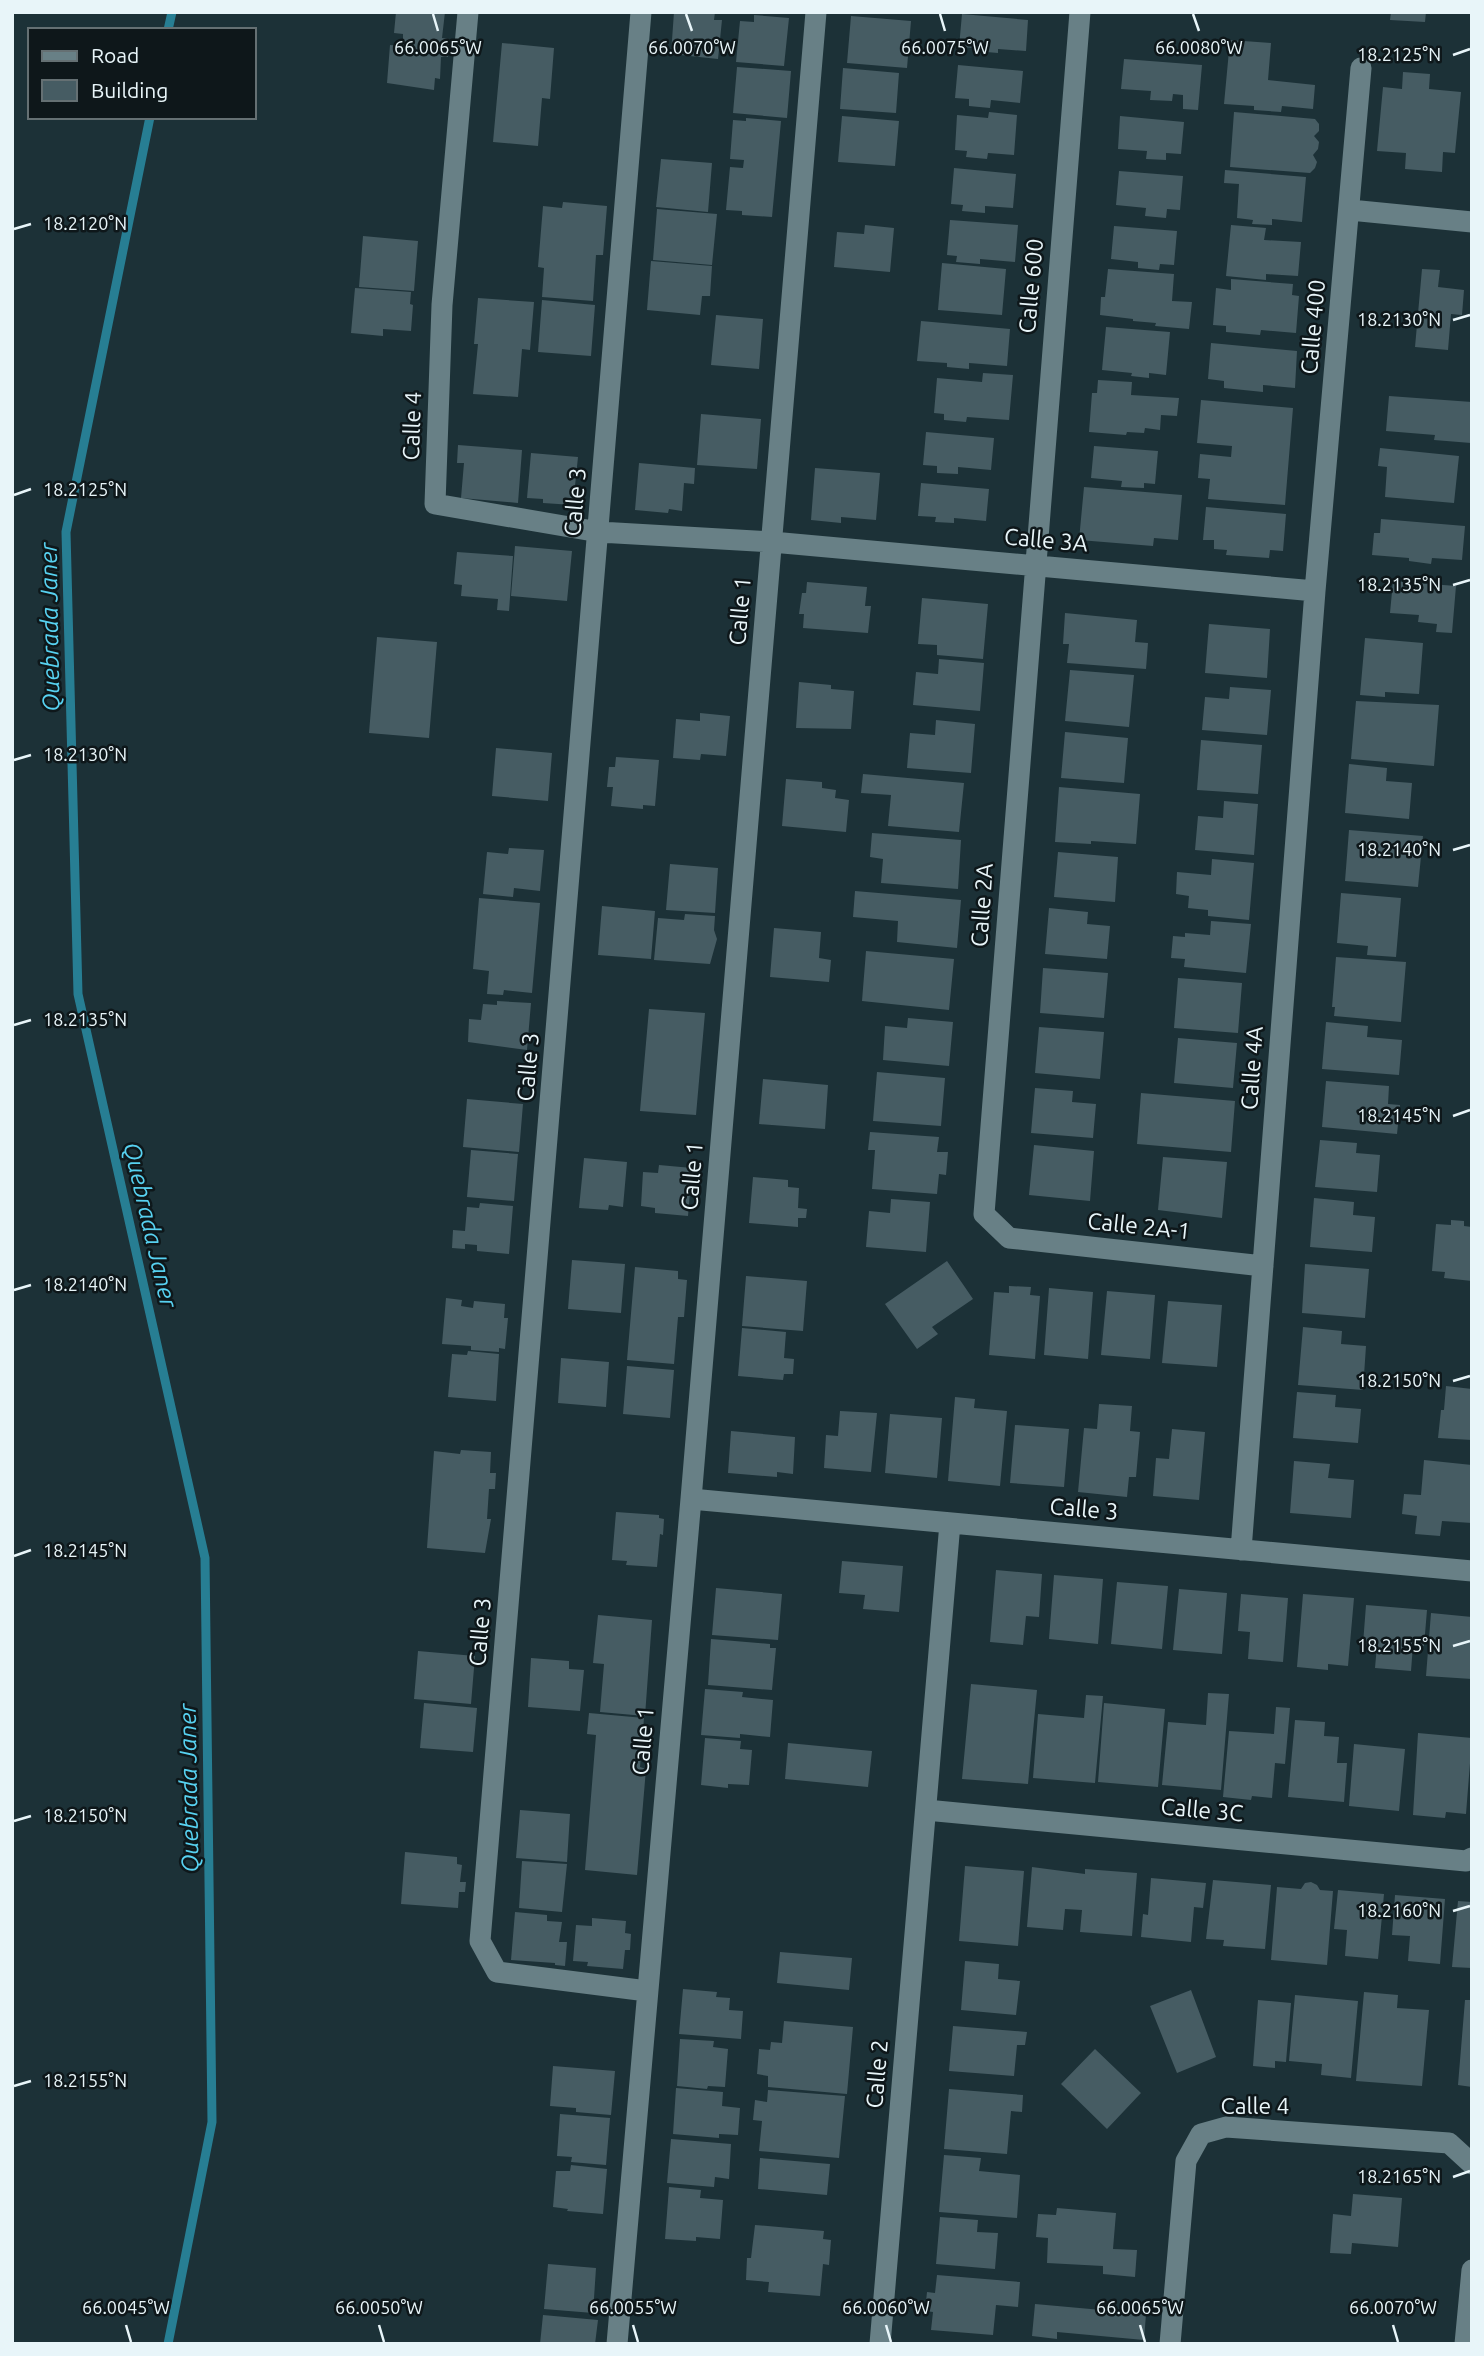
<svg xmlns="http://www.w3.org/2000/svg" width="1484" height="2356" font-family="Ubuntu,sans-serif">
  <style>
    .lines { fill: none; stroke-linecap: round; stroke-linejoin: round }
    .stream { stroke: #277e93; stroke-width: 9 }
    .building { fill: #465c63 }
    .street { stroke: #688086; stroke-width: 21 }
    .ticks { fill: none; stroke: #e8f5f9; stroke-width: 2.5 }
    .labels { text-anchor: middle; stroke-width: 5; stroke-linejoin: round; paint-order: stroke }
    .street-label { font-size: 23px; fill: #e8f5f9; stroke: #0e171a }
    .water-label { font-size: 24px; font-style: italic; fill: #57d1f0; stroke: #0e171a }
    .ticks-label { font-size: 18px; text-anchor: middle; fill: #e8f5f9; stroke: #0e171a; stroke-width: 5; stroke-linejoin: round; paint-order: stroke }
  </style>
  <rect width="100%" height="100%" fill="#1c3137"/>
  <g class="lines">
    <path class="stream" d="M168,30l4,-18
      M150,117l-84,415 12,462 127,564 7,564 -44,222"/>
  </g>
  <path class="building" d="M396,12h49l-3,26 7,1 -1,18h-7l-1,22 -5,-1 -1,12 -47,-7 3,-38 13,1v-12l-9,-1z
    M674,12h41l-1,8h8l-4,39 -47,-5z
    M1391,12h35l-1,10 -35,-2z
    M962,14l66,6 -2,31 -28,-2v4l-23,-2v-3l-16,-1z
    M754,15l35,3 -5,48 -48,-4 4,-41 14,1z
    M851,16l60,5 -4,47 -60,-5z
    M1230,40l41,3 -3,37 47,5 -2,24 -31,-3 -1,6 -27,-2v-4l-30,-2z
    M502,43l52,5 -4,51 -8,-1 -4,48 -45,-4z
    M1124,59l78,6 -4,45 -15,-1v-14l-10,-1 -1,7 -22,-1 1,-9 -30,-2z
    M958,65l65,6 -3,32 -29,-3 -1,8 -21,-2v-7l-14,-1z
    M737,67l54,4 -4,47 -54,-5z
    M843,68l56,5 -3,40 -56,-4z
    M1403,72l27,2 -1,15 32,3 -6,61 -12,-1 -1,20 -37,-3 1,-16 -29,-2 6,-64 19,2z
    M989,112l28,3 -3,40 -26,-2 -1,6 -21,-2 1,-6 -12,-1 2,-35 31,3z
    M1234,112l81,7 4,5v7l-5,5 5,6 -1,7 -5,6 4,7 -2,6 -5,5 -80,-6z
    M842,116l57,5 -4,45 -57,-4z
    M1120,116l64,6 -3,32 -15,-1v7l-20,-1 1,-8 -29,-2z
    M746,118l35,3 -9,96 -30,-2v-4l-16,-1 4,-43 13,1 1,-8 -14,-1 3,-39 13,1z
    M661,159l51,4 -4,49 -52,-5z
    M954,168l62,6 -3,34 -28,-2v7l-23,-2 1,-6 -12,-1z
    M1225,170l81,7 -4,45 -30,-3v6l-20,-1 1,-4 -16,-2 2,-34 -15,-1z
    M1119,171l64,5 -3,34 -13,-1 -1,9 -21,-2 1,-8 -30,-3z
    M563,202l44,4 -4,49h-7l-3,46 -51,-4 2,-29 -6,-1 5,-61 19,2z
    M657,209l60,5 -5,51 -59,-5z
    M950,220l68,5 -3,37 -35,-3v5l-24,-2 1,-6 -10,-1z
    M865,225l29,3 -4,44 -56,-5 3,-35 27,2z
    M1231,225l35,3 -2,12 37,2 -3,34 -32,-2v6l-40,-4z
    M1114,226l63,5 -3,34 -14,-1 -1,6 -21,-2v-6l-27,-3z
    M363,236l55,5 -4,50 -55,-4z
    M651,261l61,5 -2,30h-8l-2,19 -53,-5z
    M942,263l64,6 -4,46 -64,-5z
    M1108,269l66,5 -2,27 20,1 -3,27 -34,-3 1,-3 -23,-2v-2l-33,-4 1,-18h4z
    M1422,269l18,1 -2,17 26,3 -2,25 -11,-1 -3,36 -33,-3z
    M1231,279l62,5 -1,11 7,1 -3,37 -35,-3 -1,5 -34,-3v-6l-13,-1 3,-37 15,2z
    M355,288l56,4 -1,12 3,1 -2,26 -28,-2v7l-32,-3z
    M478,298l56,4 -4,48 -8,-1 -4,48 -45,-3 5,-50h-4z
    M542,300l53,5 -4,51 -53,-4z
    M716,315l47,4 -4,50 -48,-4z
    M921,321l89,8 -3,37 -38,-3v6l-22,-2v-4l-30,-2z
    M1106,327l64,5 -4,43 -17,-2v5l-18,-2 1,-3 -30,-3z
    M1211,343l86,8 -2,37 -32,-3v7l-39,-4v-7l-16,-2z
    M983,373l30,2 -4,45 -42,-3 -1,5 -22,-2v-6l-10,-1 3,-35 45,4z
    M1098,380l34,2 -1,13 48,3 -2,18 -16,-1 -1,15 -15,-2 -1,5 -17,-1 -1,3 -37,-3 3,-39h5z
    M1389,396l83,6 -1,41 -37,-3 1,-5 -49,-4z
    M1201,400l92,8 -8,97 -77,-6 2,-20 -12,-1 2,-24 31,3 1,-11 -35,-3z
    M701,414l60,5 -4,50 -60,-4z
    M926,432l68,6 -3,32 -33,-3v7l-21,-1v-7l-14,-1z
    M458,445l64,5 -4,53 -57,-5 3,-35h-7z
    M1094,446l64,5 -3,33 -11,-1v5l-23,-1 1,-6 -31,-3z
    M1380,448l79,8 -5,47 -69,-6 2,-30 -9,-1z
    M531,453l47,4 -5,48 -30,-2v-4l-16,-1z
    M639,463l56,5 -1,16 -10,-1 -2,28 -13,-2 -1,4 -33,-3z
    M815,468l65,5 -4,47 -35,-3v6l-30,-3z
    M921,483l68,6 -3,32 -32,-3v5l-19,-1 1,-5 -18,-1z
    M1084,487l98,8 -4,45 -24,-2 -1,8 -74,-6z
    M1206,507l80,7 -3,37 -13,-1 -1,8 -43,-3 1,-5 -13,-1v-9h-11z
    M1381,519l84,7 -3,34 -30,-2 -1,6 -22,-3v-3l-37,-3 2,-22h6z
    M515,546l57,5 -5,50 -56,-5z
    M457,552l56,4 -4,55 -12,-1 1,-11 -37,-3 1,-11 -8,-1z
    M1393,581l63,5 -4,47 -16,-1 1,-8 -19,-2 1,-7 -29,-2z
    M807,582l60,5 -2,19h6l-3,27 -65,-5 1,-14h-5l3,-21h4z
    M922,598l66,6 -5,55 -46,-4v-10l-19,-1z
    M1065,613l72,7 -2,22 13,1 -2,26 -79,-6 2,-19h-6z
    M1209,624l61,5 -3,49 -62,-5z
    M377,637l60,5 -8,96 -60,-5z
    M1365,638l58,5 -4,51 -34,-2v5l-25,-2z
    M939,659l45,4 -4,48 -67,-6 3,-33 22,2z
    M1070,670l64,5 -5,52 -64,-6z
    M799,682l32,3v4l23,2 -3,38 -55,-1z
    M1230,687l41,3 -4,45 -65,-5 3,-33 24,2z
    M1356,701l83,4 -5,61 -83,-7z
    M700,713l30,3 -4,40 -25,-2 -1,6 -27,-2 3,-39 24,2z
    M936,720l39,4 -4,49 -64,-5 3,-35 25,2z
    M1065,732l63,6 -4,45 -63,-5z
    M1201,740l61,5 -4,49 -61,-4z
    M496,748l56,5 -4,48 -56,-5z
    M616,757l43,3 -4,46 -12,-1v4l-32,-3 2,-19h-6l2,-20h6z
    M1349,764l38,4 -1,13 26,2 -3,36 -64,-6z
    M863,774l101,9 -5,49 -71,-6 3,-31 -30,-2z
    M786,779l36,3v6l14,2 -1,8 14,2 -3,32 -64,-6z
    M1059,787l81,7 -4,50 -45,-3v3l-36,-2z
    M1224,801l34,3 -4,51 -59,-5 3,-34 25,2z
    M1349,830l74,6 -5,51 -73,-6z
    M872,833l89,7 -3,49 -77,-6 2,-24 -13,-2z
    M509,848l35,2 -4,41 -26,-3 -1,9 -30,-3 4,-42 21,2z
    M1058,852l60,5 -3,45 -61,-5z
    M1212,859l42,4 -5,57 -41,-4v-6l-20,-2 1,-12 -13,-2 1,-22 34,3z
    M670,864l48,4 -3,45 -49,-3z
    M855,891l106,9 -4,48 -60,-6 1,-21 -45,-4z
    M1341,893l60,5 -5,59 -29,-2 1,-9 -31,-3z
    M479,898l61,5 -8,90 -28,-3 -1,5 -16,-1 2,-23 -16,-2z
    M602,906l53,5 -4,48 -53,-4z
    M1049,908l39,4 -1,12 23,2 -3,33 -62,-5z
    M685,914l30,2 -1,14 3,9 -7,25 -56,-4 4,-42 26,2z
    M1211,921l40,3 -5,49 -62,-6 1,-8 -14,-1 2,-22 12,1v-4l25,2z
    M774,928l47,4 -2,26 12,2 -2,22 -59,-5z
    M866,951l88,8 -5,51 -87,-9z
    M1336,957l70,5 -5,60 -67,-6 1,-9h-3z
    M1043,968l65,5 -4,45 -64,-5z
    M1178,978l64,5 -4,50 -64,-5z
    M497,1001l34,2 -4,47 -59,-8 1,-23 12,1 2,-16 14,1z
    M649,1009l56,4 -9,102 -56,-4z
    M908,1018l45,4 -4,44 -66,-6 2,-34 22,2z
    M1326,1022l42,4 -1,11 35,3 -3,35 -77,-6z
    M1039,1027l65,5 -4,47 -65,-6z
    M1178,1038l59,5 -4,45 -59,-5z
    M877,1072l68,6 -4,48 -68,-5z
    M763,1079l65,6 -3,44 -66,-5z
    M1326,1081l63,5 -1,18 12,1 -3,29 -75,-7z
    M1035,1088l38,3 -1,11 24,2 -3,34 -62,-5z
    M1141,1093l94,8 -4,51 -94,-8z
    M467,1099l56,5 -4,48 -56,-5z
    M870,1132l69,5 -2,15h11l-2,23 -7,-1 -2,20 -65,-5 3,-39h-7z
    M1320,1140l37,3 -1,10 24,2 -3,37 -62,-5z
    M1034,1145l60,6 -4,50 -61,-6z
    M471,1150l47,4 -4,47 -47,-4z
    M1163,1157l64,5 -5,56 -64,-8z
    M584,1158l43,4 -4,45 -14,-2 -1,5 -29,-2z
    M659,1165l33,3 -4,48 -33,-3v-5l-14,-2 2,-34 15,1z
    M753,1177l35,3v7l11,1 -1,20 9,1 -1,9h-8v9l-49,-4z
    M1314,1198l40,4 -1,13 22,2 -3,35 -62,-5z
    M891,1199l39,3 -4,50 -60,-5 3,-36 21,2z
    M480,1203l33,3 -4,48 -32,-3v-6l-12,-1v5l-13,-1 1,-18 12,1 2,-24 12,1z
    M1451,1220l13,1v5l8,1v54l-28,-3 1,-6 -13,-1 4,-47 15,1z
    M572,1260l53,4 -4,49 -53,-4z
    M947,1261l26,38 -41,28 6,7 -21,15 -32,-45z
    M1305,1264l64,5 -4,49 -63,-5z
    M635,1267l43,4v8l9,1 -3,37h-6l-4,47 -47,-4z
    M746,1276l61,5 -4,50 -61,-5z
    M1009,1286l22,1 -1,8 10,1 -5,63 -46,-4 5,-63 15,1z
    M1049,1288l44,4 -5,67 -44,-4z
    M1107,1291l48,4 -5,64 -49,-4z
    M446,1298l16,2 -1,6 12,2 1,-7 31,3 -1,14h4l-3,31 -6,-1v4l-28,-2v-4l-29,-2z
    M1168,1301l54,4 -5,62 -55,-4z
    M1303,1327l39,4 -1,13 25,2 -3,44 -65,-5z
    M742,1328l44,4 -2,26 10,1 -1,15h-9l-1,6 -45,-4z
    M468,1351l31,3 -3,47 -48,-4 4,-43 15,1z
    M561,1358l48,4 -3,45 -48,-4z
    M627,1366l47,4 -4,48 -47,-4z
    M1446,1386l26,3v51l-34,-2 3,-28h3z
    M1297,1392l39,3 -1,12 26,2 -3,34 -65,-5z
    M955,1397l20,2 -1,9 33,3 -7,75 -52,-5z
    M1099,1404l33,2 -2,25 10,1 -4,45h-7l-2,20 -49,-5 6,-64 13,1z
    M840,1411l37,2 -6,59 -47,-4 2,-33 12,1z
    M890,1414l52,4 -5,60 -52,-5z
    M1015,1425l54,4 -5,58 -54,-4z
    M1172,1429l33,3 -6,68 -46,-4 3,-38 13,1z
    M731,1431l64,6 -2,37 -16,-2v5l-49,-4z
    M461,1450l30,2 -1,21h6l-1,16h-6l-2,30h4l-6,34 -58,-5 7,-97 26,3z
    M1424,1460l48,5v58l-30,-2 -2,15 -25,-2 2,-18 -15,-2 2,-20 17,1z
    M1294,1461l36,3 -2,14 26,2 -3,38 -61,-5z
    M616,1512l43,3v3l5,1 -1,16 -3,-1 -3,33 -31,-2 1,-4 -15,-1z
    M842,1561l61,5 -4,46 -36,-3 2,-14 -26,-2z
    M996,1570l46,4 -3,43 -13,-1 -3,29 -33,-3z
    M1054,1575l49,4 -5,65 -49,-5z
    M1117,1582l51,4 -6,63 -51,-5z
    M716,1588l66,6 -4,46 -66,-5z
    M1179,1589l48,4 -5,61 -49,-4z
    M1241,1594l47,4 -5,64 -35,-3 2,-27 -12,-1z
    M1303,1594l51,4 -6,68 -20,-2v6l-31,-3z
    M1366,1605l61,5 -3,36 -11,-1 -2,26 -36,-3 2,-23 -14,-1z
    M1431,1613l41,4v62l-46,-3z
    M598,1615l54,5 -7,96 -45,-4 4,-48 -11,-1z
    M711,1639l59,5v4h6l-4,42 -64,-5z
    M418,1651l57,5 -4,48 -57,-5z
    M531,1658l38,3v8l15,1 -4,41 -52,-4z
    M971,1684l66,6 -9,94 -66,-5z
    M705,1689l38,3 -1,5 31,3 -3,37 -30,-3v4l-39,-3z
    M1208,1693l21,1 -8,96 -59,-5 6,-63 38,3z
    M1086,1695l17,1 -8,87 -62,-5 5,-64 46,4z
    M424,1703l53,5 -4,44 -53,-4z
    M1104,1703l61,6 -7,78 -60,-5z
    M1276,1707l14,1 -5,56 -10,-1 -3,35 -20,-2 -1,4 -28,-3 6,-66 45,3z
    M589,1713l55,5 -4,49 6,2 -9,106 -52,-5 11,-135 -9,-1z
    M1295,1720l30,2 -1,14 15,1 -2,26h10l-3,39 -56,-5z
    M1418,1733l54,5 -6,76 -20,-2 -1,6 -32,-3z
    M705,1738l36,3 -1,8 12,1 -3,35 -21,-1v4l-27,-3z
    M788,1743l84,8 -4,36 -83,-8z
    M1354,1744l51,5 -6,62 -50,-5z
    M520,1810l50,4 -3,48 -51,-4z
    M405,1852l52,5v7l5,1 -2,17h6l-1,10h-6l-1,16 -57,-4z
    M522,1861l45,3 -5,48 -43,-4z
    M965,1866l59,5 -6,75 -59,-5z
    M1032,1867l53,7v-5l52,4 -5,63 -52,-4 2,-22 -17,-1 -2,21 -36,-3z
    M1151,1878l55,5 -3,25 -9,-1 -3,35 -50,-5 2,-23 5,1z
    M1213,1880l58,5 -6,64 -42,-3 1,-6 -18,-1z
    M1311,1882l6,3 3,5 13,1 -6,74 -56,-5 6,-73 24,2 4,-6z
    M1338,1890l46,4 -6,65 -33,-3 2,-26 -13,-1z
    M1395,1895l50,4 -5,65 -32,-3 2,-25 -18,-1z
    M1458,1901l14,1v66l-20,-1z
    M515,1912l32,3v6l15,1 -3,20h8l-2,24 -10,-1v-2l-44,-3z
    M592,1918l34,3 -1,12 6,1 -1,16h-5l-2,19 -36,-3 1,-4 -15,-1 3,-36 16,1z
    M780,1952l72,6 -3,32 -72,-7z
    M965,1961l34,3 -1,15 22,2 -4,34 -55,-5z
    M683,1989l34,3 -1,5 14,1 -1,12 14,1 -2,28 -62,-5z
    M1191,1990l25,67 -39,16 -27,-67z
    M1364,1992l34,3 -1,13 32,2 -7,76 -66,-5z
    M1295,1995l63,6 -7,77 -30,-3 1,-11 -33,-3z
    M1258,2000l33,3 -5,59 -11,-1v7l-22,-2z
    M1465,2000h7v87l-14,-2z
    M784,2021l69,6 -6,67 -79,-7v-11l-11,-2 2,-25 11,1 1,-8 11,1z
    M953,2026l74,6 -2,13h-8l-3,31 -65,-5z
    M680,2039l34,2 -1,6 15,2 -3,38 -17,-1 -1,3 -30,-3z
    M1095,2049l46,44 -34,36 -46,-45z
    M553,2066l62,5 -4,44 -35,-3v-4l-26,-2z
    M676,2088l47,4 -1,14 18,2 -2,27 -19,-1v4l-46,-4z
    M949,2089l74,6 -1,17 -11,-1 -4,43 -63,-5z
    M768,2090l77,6 -6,62 -80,-7 3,-30 -9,-1 2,-20 12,2z
    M560,2114l50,4 -4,47 -35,-3 1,-5 -15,-1z
    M671,2139l60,5 -2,35 -14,-2 -1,10 -47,-4z
    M944,2155l37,3 -2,13 41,4 -3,43 -78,-6z
    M760,2158l70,6 -3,31 -69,-6z
    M571,2165l36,4 -4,45 -36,-3 1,-2 -15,-2 3,-36h14z
    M669,2187l32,3 -1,8 23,2 -3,39 -24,-2v4l-31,-2z
    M1353,2194l49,4 -4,49 -46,-4 -1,11 -21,-1 3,-39 18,2z
    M1057,2208l59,5 -3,36 24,1 -2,27 -32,-3v-8l-56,-3 1,-25 -12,-1 2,-23 18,1z
    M940,2217l38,3 -1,12 21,1 -3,36 -59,-5z
    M755,2225l69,6 -1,8 8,1 -2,25 -6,-1 -3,32 -52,-4 1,-10 -23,-2 1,-22h4z
    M548,2264l48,4 -3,45 -49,-4z
    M937,2275l83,7 -2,25 -22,-2 -3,30 -62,-5 2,-18 -8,-1 2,-19 8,1z
    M1035,2304l111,10 -2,26 -87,-8v7l-25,-3z
    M543,2315l55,5 -3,24h-55z"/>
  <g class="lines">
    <path class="street" d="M468,12l-26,293 -7,199 164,28 173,10 543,49
      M641,12l-161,1929 17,31 150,19
      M1080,12l-96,1202 25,24 254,28
      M1350,210l122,12
      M691,1499l781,72
      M1241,1550l74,-959 46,-523
      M926,1810l540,51 6,-3
      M617,2344l74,-845 125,-1487
      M880,2344l70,-821
      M1170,2344l16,-183 15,-27 25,-7 223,16 23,21
      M1465,2344l7,-74"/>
  </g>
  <path class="ticks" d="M433,14l5,17M686,14l6,17M940,14l5,17M1193,14l6,17M1453,55l17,-6M14,229l17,-5M1453,320l17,-5M14,495l17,-6M1453,585l17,-5M14,760l17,-5M1453,850l17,-5M14,1025l17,-5M1453,1116l17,-6M14,1290l17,-5M1453,1381l17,-5M14,1556l17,-6M1453,1646l17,-5M14,1821l17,-5M1453,1911l17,-5M14,2086l17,-5M1453,2177l17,-6M126,2325l5,17M379,2325l5,17M633,2325l5,17M886,2325l5,17M1140,2325l5,17M1393,2325l5,17"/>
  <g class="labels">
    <g class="street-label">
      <text transform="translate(1031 286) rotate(-85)" y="8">Calle 600</text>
      <text transform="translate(1313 327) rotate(-85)" y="8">Calle 400</text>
      <text transform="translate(412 426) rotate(-88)" y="8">Calle 4</text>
      <text transform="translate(575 502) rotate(-85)" y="8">Calle 3</text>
      <text transform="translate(1046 540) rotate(5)" y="8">Calle 3A</text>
      <text transform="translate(740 611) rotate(-85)" y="8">Calle 1</text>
      <text transform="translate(982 905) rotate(-86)" y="8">Calle 2A</text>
      <text transform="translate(528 1067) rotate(-85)" y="8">Calle 3</text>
      <text transform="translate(1252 1068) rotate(-86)" y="8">Calle 4A</text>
      <text transform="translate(692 1176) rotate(-85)" y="8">Calle 1</text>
      <text transform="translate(1139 1226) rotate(6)" y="8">Calle 2A-1</text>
      <text transform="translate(1084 1509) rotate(5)" y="8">Calle 3</text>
      <text transform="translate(480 1632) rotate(-85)" y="8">Calle 3</text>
      <text transform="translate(643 1741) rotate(-85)" y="8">Calle 1</text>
      <text transform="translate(1202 1810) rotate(5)" y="8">Calle 3C</text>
      <text transform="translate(877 2074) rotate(-85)" y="8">Calle 2</text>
      <text x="1255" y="2114">Calle 4</text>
    </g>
    <g class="water-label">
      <text transform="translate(50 627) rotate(-91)" y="8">Quebrada Janer</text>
      <text transform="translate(150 1225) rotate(77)" y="8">Quebrada Janer</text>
      <text transform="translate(189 1788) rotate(-91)" y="8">Quebrada Janer</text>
    </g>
  </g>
  <g class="ticks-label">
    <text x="438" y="54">66.0065°W</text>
    <text x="692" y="54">66.0070°W</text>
    <text x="945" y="54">66.0075°W</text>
    <text x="1199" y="54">66.0080°W</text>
    <text x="1399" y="61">18.2125°N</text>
    <text x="85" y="230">18.2120°N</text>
    <text x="1399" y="326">18.2130°N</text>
    <text x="85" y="496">18.2125°N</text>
    <text x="1399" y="591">18.2135°N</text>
    <text x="85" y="761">18.2130°N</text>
    <text x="1399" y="856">18.2140°N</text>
    <text x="85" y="1026">18.2135°N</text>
    <text x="1399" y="1122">18.2145°N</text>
    <text x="85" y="1291">18.2140°N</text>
    <text x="1399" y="1387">18.2150°N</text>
    <text x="85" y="1557">18.2145°N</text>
    <text x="1399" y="1652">18.2155°N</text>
    <text x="85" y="1822">18.2150°N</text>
    <text x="1399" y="1917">18.2160°N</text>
    <text x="85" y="2087">18.2155°N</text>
    <text x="1399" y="2183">18.2165°N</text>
    <text x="126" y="2314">66.0045°W</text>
    <text x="379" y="2314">66.0050°W</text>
    <text x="633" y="2314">66.0055°W</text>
    <text x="886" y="2314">66.0060°W</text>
    <text x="1140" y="2314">66.0065°W</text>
    <text x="1393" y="2314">66.0070°W</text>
  </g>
  <rect width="1484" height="2356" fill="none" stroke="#e8f5f9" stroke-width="28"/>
  <rect x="28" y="28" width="228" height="91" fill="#0e171a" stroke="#657073" stroke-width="2"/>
  <rect x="42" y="51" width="35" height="10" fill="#688086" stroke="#657073" stroke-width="2"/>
  <text x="91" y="63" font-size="21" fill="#e8f5f9">Road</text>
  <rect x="42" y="80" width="35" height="21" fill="#465c63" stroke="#657073" stroke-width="2"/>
  <text x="91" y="98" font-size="21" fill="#e8f5f9">Building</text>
</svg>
